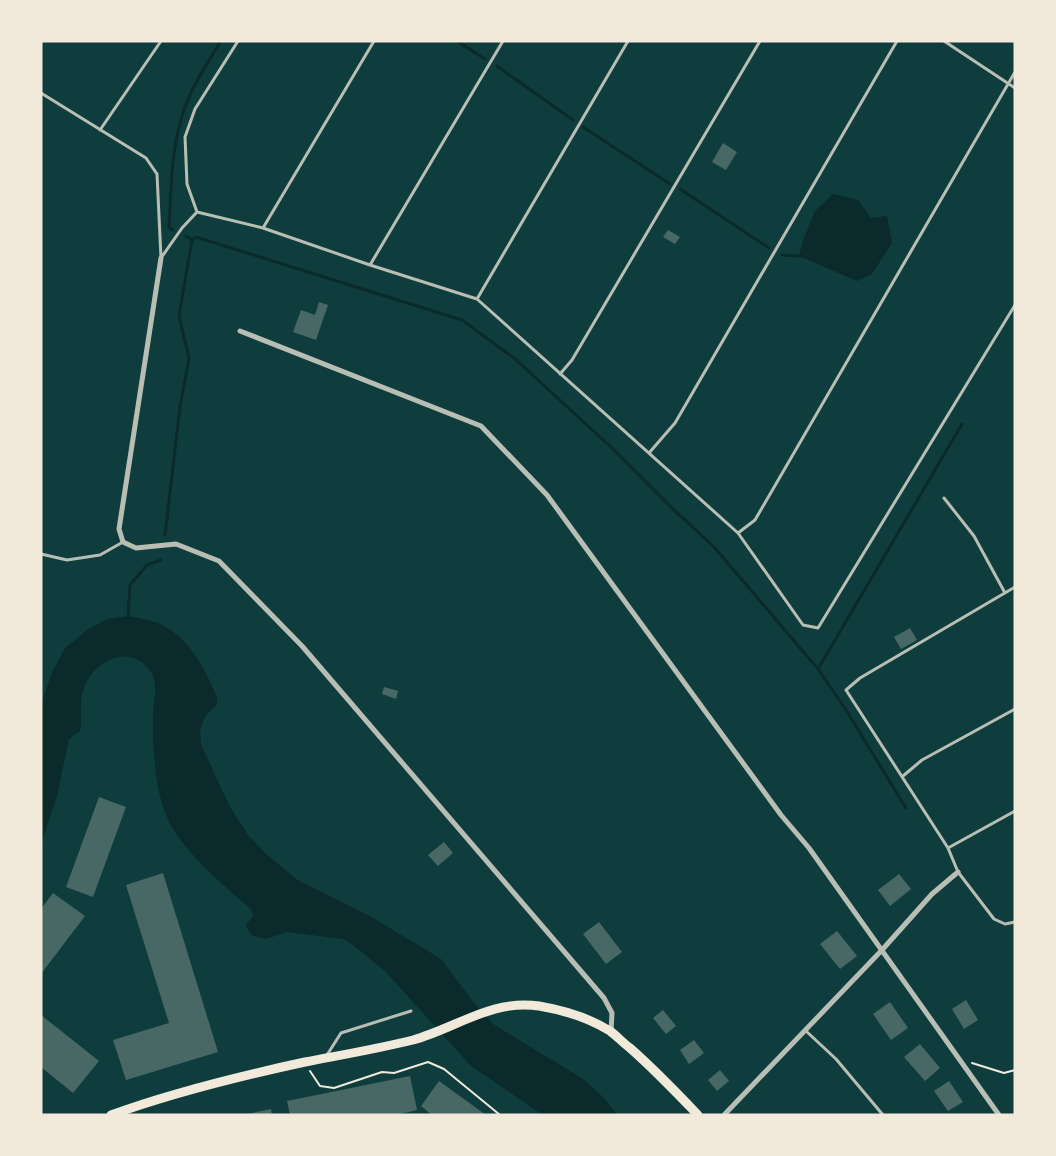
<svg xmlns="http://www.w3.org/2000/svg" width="1056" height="1156" font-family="Raleway,sans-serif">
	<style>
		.water { fill: #0a2a2b }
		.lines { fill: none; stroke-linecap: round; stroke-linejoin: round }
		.stream { stroke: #0a2a2b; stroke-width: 3 }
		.building { fill: #486865 }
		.path { stroke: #f1e9da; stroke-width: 2 }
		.service { stroke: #b8beb3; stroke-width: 3 }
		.minor { stroke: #b8beb3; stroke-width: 5 }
		.secondary { stroke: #f1e9da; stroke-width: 9 }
	</style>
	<rect width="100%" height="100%" fill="#0f3d3e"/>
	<path class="water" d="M833 194 858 200 871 218 887 216 892 243 872 274 857 281 799 256 803 240 815 211Z
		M128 616C139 618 152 620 162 625 190 639 206 670 217 698V703L215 707 208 713 203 721 200 732 201 745 230 807 248 835 267 855 299 881 373 918 441 959 474 1003 493 1024 583 1079 604 1098 618 1115H543L471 1066 385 971 353 945 343 939 287 932 266 939 251 935 246 925 253 916 251 909C225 887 180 849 167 817 156 792 154 761 153 734 153 727 153 719 153 711 154 698 158 687 152 674 135 644 99 656 86 683 79 696 81 713 81 727L80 731 69 739 57 796 41 844V705L52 672 65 648 87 630 107 619Z"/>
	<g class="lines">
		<path class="stream" d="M457 41 485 59
			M497 66 573 120
			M583 127 670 184
			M680 189 769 248
			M173 230 169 227C171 191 171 154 181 120 188 92 206 65 221 41
			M186 236 192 240
			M782 255 799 256
			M165 535 180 407 189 358 179 316 192 240 196 237 462 320 514 358 612 448 673 509 714 547 818 669 846 710 906 808
			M128 618 130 585 147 565 161 560
			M818 669 962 424"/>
	</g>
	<path class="building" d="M723 143 737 152 726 170 712 162Z
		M668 230 680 237 675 244 663 237Z
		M319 302 328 305 316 340 293 332 301 310 315 315Z
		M910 628 917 640 901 649 894 637Z
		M384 687 398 691 396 699 382 694Z
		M99 797 126 807 93 897 66 887Z
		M444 842 453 853 438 866 428 855Z
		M163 873 218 1052 126 1080 113 1040 169 1023 126 885Z
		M899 874 911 889 890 906 878 890Z
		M53 893 85 916 41 974V909Z
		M599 922 622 952 606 964 583 934Z
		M837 931 857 956 840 969 820 944Z
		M966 1000 978 1020 964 1029 952 1009Z
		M890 1002 908 1028 891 1040 873 1014Z
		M663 1010 676 1026 666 1034 653 1018Z
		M41 1015 99 1061 73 1093 41 1067Z
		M694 1040 704 1053 689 1064 680 1050Z
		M920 1044 940 1068 925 1081 904 1057Z
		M720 1070 729 1081 717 1091 708 1080Z
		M410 1076 417 1110 395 1115H290L287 1101Z
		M439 1081 486 1115H432L421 1106Z
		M949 1081 963 1102 948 1111 934 1091Z
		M271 1109 272 1115H247V1114Z"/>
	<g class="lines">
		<path class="path" d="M972 1063 1004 1073 1015 1070
			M310 1071 320 1086 334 1088 382 1072 394 1073 428 1062 444 1069 500 1115"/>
		<path class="service" d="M944 41 1015 88
			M41 42 42 41
			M41 93 146 158 157 174 161 258 182 228 197 212 263 228 370 265 477 299 738 533 803 625 818 628 1015 305
			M100 130 161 41
			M197 212 187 184 185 137 195 109 238 41
			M263 228 374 41
			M370 265 503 41
			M477 299 628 41
			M560 374 572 360 760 41
			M649 453 675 423 897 41
			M944 498 974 536 1005 593
			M738 533 755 520 1015 72
			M41 554 67 560 100 555 123 542
			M1015 587 860 678 846 690 948 848 958 872 994 919 1005 924 1015 922
			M903 776 922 760 1015 709
			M948 848 1015 811
			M806 1031 836 1059 883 1115
			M327 1055 341 1033 411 1011"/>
		<path class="minor" d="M161 258 119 529 123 542 136 548 176 544 219 561 302 646 604 998 612 1013 611 1031
			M240 331 481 426 547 495 781 815 809 848 999 1115
			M724 1115 882 950 932 894 958 872"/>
		<path class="secondary" d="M111 1115C174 1092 240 1076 305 1062 341 1055 377 1049 413 1040 456 1028 492 999 539 1006 563 1010 589 1018 610 1031 617 1036 623 1043 630 1048 654 1069 676 1092 698 1115"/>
	</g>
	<rect width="1056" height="1156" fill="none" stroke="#f1e9da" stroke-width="85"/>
</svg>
